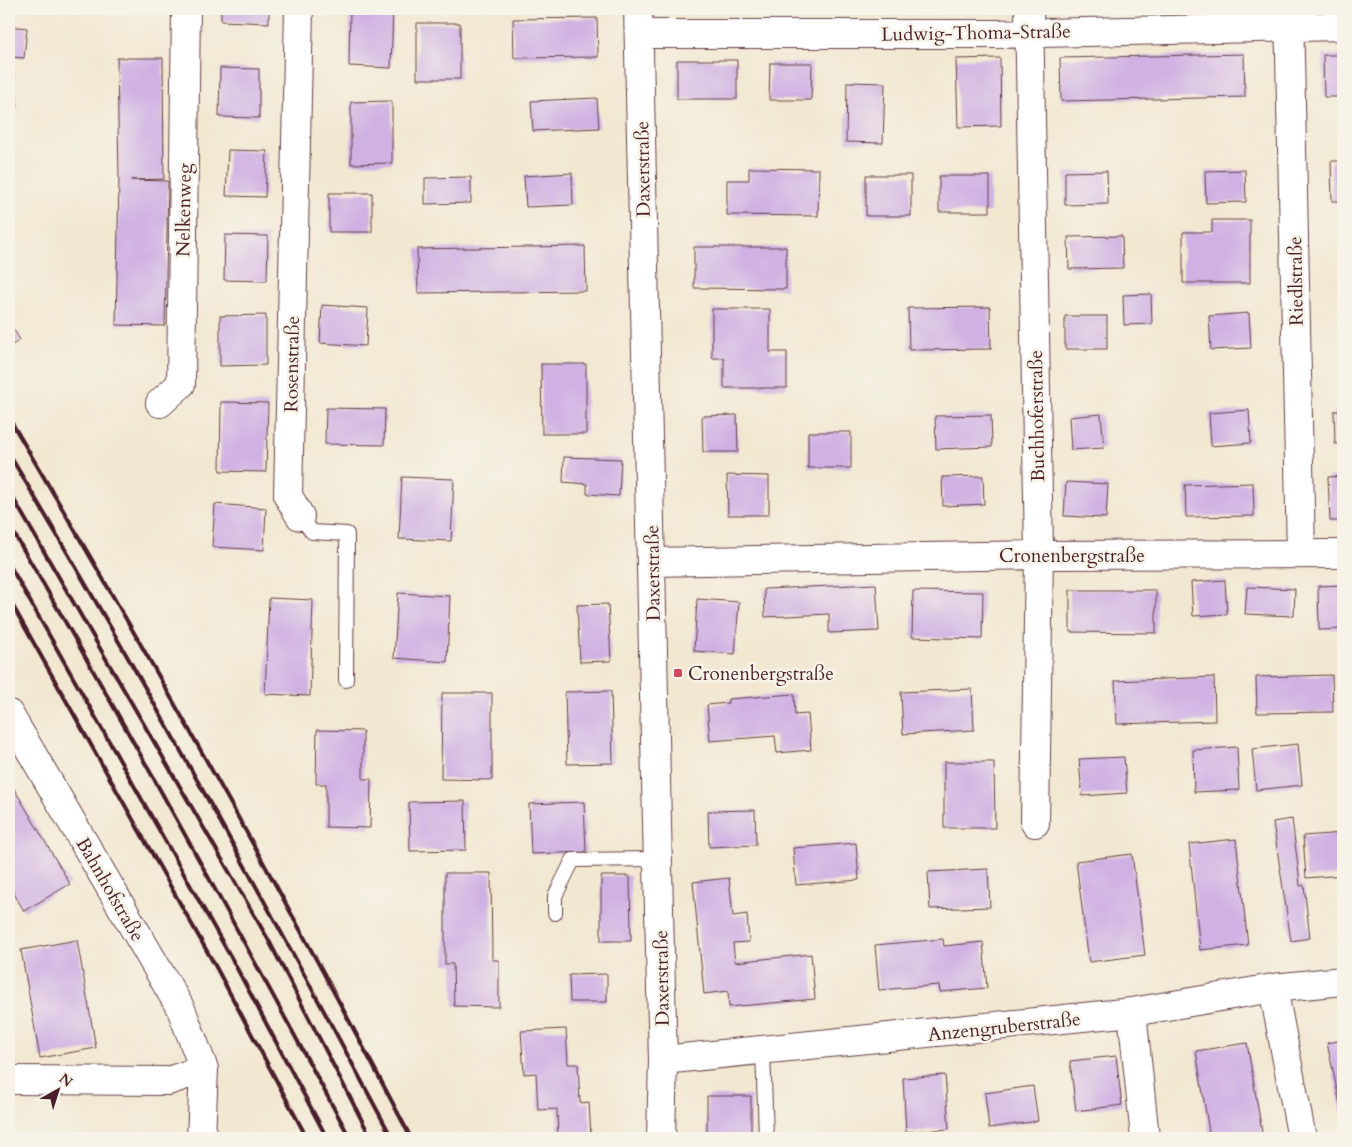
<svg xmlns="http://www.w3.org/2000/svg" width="1352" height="1147" font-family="Cardo,serif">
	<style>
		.building { fill: #cfb1e3 }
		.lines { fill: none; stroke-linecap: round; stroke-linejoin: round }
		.lane-casing { stroke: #633d44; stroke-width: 16 }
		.street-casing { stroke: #633d44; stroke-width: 30 }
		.lane { stroke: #fff; stroke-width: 14 }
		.street { stroke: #fff; stroke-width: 28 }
		.rail { stroke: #4a1f2b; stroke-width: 4 }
		.poi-dot { fill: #d1495b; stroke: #f7f3e8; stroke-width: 2 }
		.labels { text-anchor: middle; stroke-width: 5; stroke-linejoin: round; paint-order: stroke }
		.street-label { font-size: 19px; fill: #4a1f2b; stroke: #f7f3e8 }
		.poi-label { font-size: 19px; fill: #4a1f2b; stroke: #f7f3e8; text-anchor: start }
	</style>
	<rect width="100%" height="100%" fill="#f7f3e8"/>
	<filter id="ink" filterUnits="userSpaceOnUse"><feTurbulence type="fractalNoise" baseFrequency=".02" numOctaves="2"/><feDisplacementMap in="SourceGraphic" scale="10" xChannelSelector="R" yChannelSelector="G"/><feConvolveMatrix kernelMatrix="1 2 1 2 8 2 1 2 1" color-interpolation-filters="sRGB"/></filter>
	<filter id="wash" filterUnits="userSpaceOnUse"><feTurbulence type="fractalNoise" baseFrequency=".0096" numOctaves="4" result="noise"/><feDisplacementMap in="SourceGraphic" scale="20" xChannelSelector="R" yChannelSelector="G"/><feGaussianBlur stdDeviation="1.12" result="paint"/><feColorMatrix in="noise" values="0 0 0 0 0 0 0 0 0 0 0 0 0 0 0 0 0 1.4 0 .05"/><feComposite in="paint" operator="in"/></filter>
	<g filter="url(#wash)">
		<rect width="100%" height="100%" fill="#f2e8d2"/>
		<g id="blocks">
			<path class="building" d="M70 9H143V10L70 11Z
				M221 9H269V23L221 21Z
				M350 9H393L391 68 349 66Z
				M597 18 598 57 514 58 513 19Z
				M417 23H460V79H417Z
				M9 26 27 28 24 58 9 57Z
				M1244 54 1245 97 1061 101 1060 58Z
				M1323 55H1343V97H1324Z
				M117 58H163L164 179 131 180 168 181 165 326 116 325 119 180Z
				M1000 58 1001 126 958 127 956 59Z
				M677 60H737V99H677Z
				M770 63H812L811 100H769Z
				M13 65 17 108 9 109V66Z
				M220 68 259 69V118L219 117Z
				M847 82 885 83 883 143 846 142Z
				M597 98 599 128 533 131 531 101Z
				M392 101V163L351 164V102Z
				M228 150 267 151 265 197 226 196Z
				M1331 161H1343V201H1332Z
				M749 168 819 169 818 216 727 215V180H749Z
				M1245 170 1246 202 1206 203 1205 171Z
				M1107 171 1108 204 1065 205V172Z
				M572 173 573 205 526 207 524 176Z
				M866 175H911V216H866Z
				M939 176H990V212H939Z
				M471 177V203L425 204V178Z
				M329 193H372V232H329Z
				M1212 220H1250V283H1183V232H1212Z
				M225 235 268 236 267 281 224 280Z
				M1122 236 1123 268 1069 269 1068 237Z
				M585 246 586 291 418 293 417 249Z
				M694 247H786V289L694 288Z
				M1151 294 1152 324 1124 325 1123 295Z
				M322 305 368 308 366 346 320 343Z
				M990 307 991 349 909 350 908 308Z
				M712 309H770V352H787V388H724V358H712Z
				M1249 313 1251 348 1211 350 1209 316Z
				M266 315V365L220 366V316Z
				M1065 316H1107V349H1065Z
				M9 322 20 340 9 347Z
				M541 364H586V434H542Z
				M221 402 268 403 266 472 220 471Z
				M326 408 385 409 384 445 325 444Z
				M1249 410 1251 443 1211 446 1209 413Z
				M1334 411H1343V443L1335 444Z
				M1101 414 1104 448 1071 450 1069 417Z
				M737 415 738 452H703L702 416Z
				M991 415 992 447 936 449 935 416Z
				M808 432H851V468H808Z
				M564 457 621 459 619 496 587 494V484L563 482Z
				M727 475 769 476V515H728Z
				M983 476 984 504 943 506 942 477Z
				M1343 476V521H1330L1328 477Z
				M402 477 454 479 451 541 399 539Z
				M1066 482 1108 484 1106 518 1064 516Z
				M1253 483 1254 516 1186 517 1185 485Z
				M215 504 266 508 264 550 212 547Z
				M1225 580 1227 614 1193 616 1191 582Z
				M876 584 879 631 829 633V614L765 617 764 589Z
				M1343 585V629L1319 630 1318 586Z
				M1247 587 1295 589 1294 616 1245 614Z
				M1070 590H1156V633L1070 632Z
				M913 591 983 592 982 639 912 637Z
				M398 593 450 596 447 662 394 658Z
				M269 598 313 600 310 696 265 694Z
				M697 599 739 602 735 654 694 651Z
				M608 604 611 661 580 662 577 605Z
				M1332 675 1333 712 1257 713 1256 677Z
				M1214 677 1215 721 1117 724 1115 681Z
				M972 689 974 730 903 734 901 692Z
				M611 691 613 763 567 764 565 692Z
				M442 693H492V780L441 779Z
				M794 694 795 715 808 714 811 750 777 753 775 736 710 741 707 705 728 703V699Z
				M317 730 363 731V779H371L370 828 326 827V784H316Z
				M1298 744 1302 785 1256 790 1252 749Z
				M1237 747 1239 790 1194 792 1193 750Z
				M1124 757 1127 793 1082 796 1079 759Z
				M944 762H994L995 828H944Z
				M9 780 70 884 24 911 9 885Z
				M465 801 466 850 410 851 409 802Z
				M584 802 586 852 531 854 529 804Z
				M755 810 756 845 709 847 708 811Z
				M1292 819 1299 875 1300 886 1304 885 1310 938 1291 941 1273 822Z
				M1343 833V875L1306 878 1303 836Z
				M1236 839 1248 945 1200 950 1189 844Z
				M856 843 859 880 796 885 793 848Z
				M1132 854 1145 955 1089 962 1076 861Z
				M988 869 990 907 930 909 928 872Z
				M445 873H491L492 960H499V1007L454 1006 453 964H445Z
				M601 876H630L631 941H601Z
				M729 878 733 916 747 914 749 942 733 943 735 962 811 954 815 999 729 1007 728 991 704 994 693 882Z
				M943 939 944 946 983 942 987 988 940 992 939 985 879 990 875 945Z
				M77 940 96 1048 40 1058 21 950Z
				M607 974V1002H570L569 975Z
				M566 1029 568 1064H578L580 1103 589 1102 591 1138H558L557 1109 538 1110 536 1073 524 1074 521 1031Z
				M1343 1040V1113H1342L1327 1043Z
				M1247 1043 1263 1138H1210L1196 1051Z
				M1116 1056 1122 1105 1076 1111 1070 1061Z
				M945 1075 949 1129 906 1132 903 1078Z
				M1033 1086 1038 1121 989 1128 985 1093Z
				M707 1096H751V1138H707Z"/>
		</g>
	</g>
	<g filter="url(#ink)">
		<use href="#blocks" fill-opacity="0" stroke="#633d44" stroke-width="1"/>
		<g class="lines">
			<defs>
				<path id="lane" d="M300 516 312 532 347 534 346 680
					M555 913V896L573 860 658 859
					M763 1050 766 1138"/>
				<path id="street" d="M299 9 288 496 300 516
					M638 9 660 952 663 1060 661 1138
					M1029 9 1039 552 1035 823
					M1289 11 1301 554
					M639 34H996L1343 26
					M160 403 181 384 186 9
					M652 562 1039 555 1343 554
					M9 714 181 1009 204 1069 201 1138
					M1273 988 1302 1138
					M1132 1012 1145 1138
					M663 1060 1132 1012 1273 988 1343 981
					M9 1080 168 1081 204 1069"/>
			</defs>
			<use href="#lane" class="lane-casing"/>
			<use href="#street" class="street-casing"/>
			<use href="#lane" class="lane"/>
			<use href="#street" class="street"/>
			<path class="rail" d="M9 418C149 655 284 894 411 1138
				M9 454C143 678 269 907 392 1138
				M9 491 268 939 371 1138
				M9 525C127 726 239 932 350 1138
				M9 564 233 961 327 1138
				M9 599 217 969 307 1138"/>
		</g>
	</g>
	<rect class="poi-dot" x="673" y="668" width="10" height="10" rx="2.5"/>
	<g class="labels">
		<g class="street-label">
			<text transform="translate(976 32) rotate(-1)" y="7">Ludwig-Thoma-Straße</text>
			<text transform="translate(642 169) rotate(-91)" y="7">Daxerstraße</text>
			<text transform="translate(183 210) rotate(-89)" y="7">Nelkenweg</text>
			<text transform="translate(1295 281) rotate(-91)" y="7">Riedlstraße</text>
			<text transform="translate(291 364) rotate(-89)" y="7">Rosenstraße</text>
			<text transform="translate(1036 416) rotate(-91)" y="7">Buchhoferstraße</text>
			<text x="1072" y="562">Cronenbergstraße</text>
			<text transform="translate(652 573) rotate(-91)" y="7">Daxerstraße</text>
			<text transform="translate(111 889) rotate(60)" y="7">Bahnhofstraße</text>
			<text transform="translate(661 978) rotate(-91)" y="7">Daxerstraße</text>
			<text transform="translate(1004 1026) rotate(-6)" y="7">Anzengruberstraße</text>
		</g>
		<g class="poi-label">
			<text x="688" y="680">Cronenbergstraße</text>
		</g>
	</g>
	<rect width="1352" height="1147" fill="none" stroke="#f7f3e8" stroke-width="30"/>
	<g transform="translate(58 1090) rotate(39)" stroke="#f7f3e8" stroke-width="4" paint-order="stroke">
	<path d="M0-4L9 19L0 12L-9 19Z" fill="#4a1f2b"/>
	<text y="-8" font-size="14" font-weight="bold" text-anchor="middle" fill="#4a1f2b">N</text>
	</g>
</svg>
